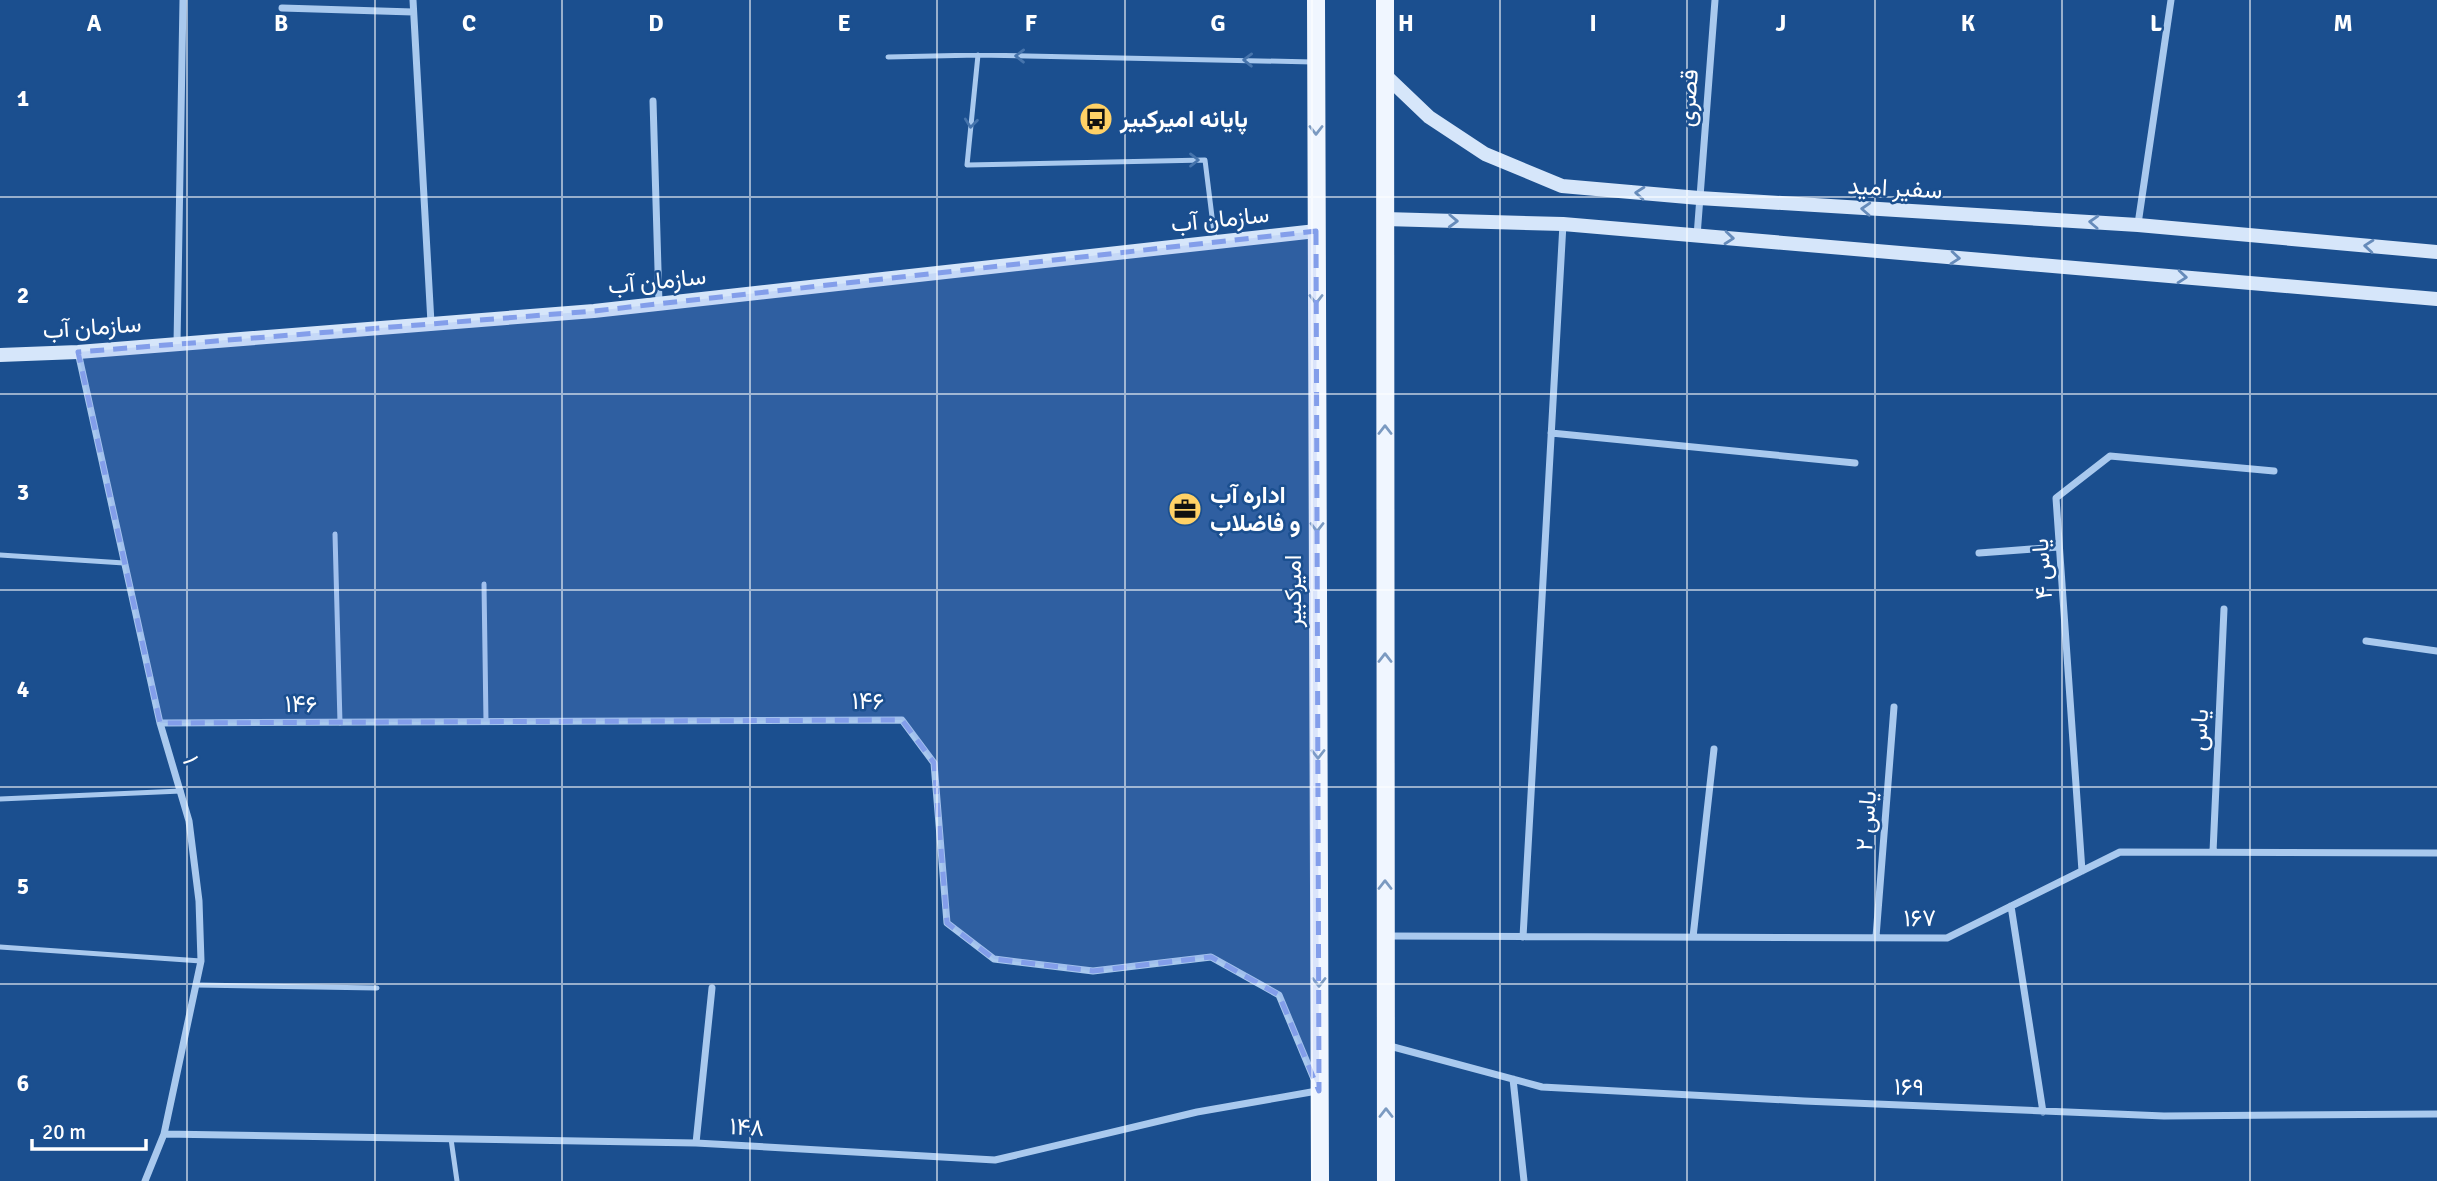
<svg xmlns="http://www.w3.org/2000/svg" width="2437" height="1181" font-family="Signika,Vazirmatn,sans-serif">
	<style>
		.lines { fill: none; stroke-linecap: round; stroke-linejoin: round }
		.lane { stroke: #a9c9ee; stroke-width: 5 }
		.street { stroke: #a9c9ee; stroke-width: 7 }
		.secondary { stroke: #d6e6fa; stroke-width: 14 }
		.primary { stroke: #f0f6ff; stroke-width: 18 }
		.oneway { stroke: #4674ac }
		.oneway2 { stroke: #7b9ac1 }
		.oneway3 { stroke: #668bba }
		.marked { fill: #839eea; fill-opacity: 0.2; stroke: #839eea; stroke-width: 5; stroke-dasharray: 14 9; stroke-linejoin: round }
		.grid { fill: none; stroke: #fff; stroke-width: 2; stroke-opacity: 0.55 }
		.labels { text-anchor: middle; stroke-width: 5; stroke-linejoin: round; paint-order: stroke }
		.street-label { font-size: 24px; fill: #fff; stroke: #1b4f8f }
		.poi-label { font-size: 24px; font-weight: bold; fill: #fff; stroke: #1b4f8f; text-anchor: start }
		.grid-label { font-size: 23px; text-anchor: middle; font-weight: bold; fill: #fff; stroke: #1b4f8f; stroke-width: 5; stroke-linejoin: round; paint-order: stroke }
	</style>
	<rect width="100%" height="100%" fill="#1b4f8f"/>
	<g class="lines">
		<path class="lane" d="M978 55 967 165 1205 160 1215 241
			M888 57 978 55 1313 62
			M335 534 340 723
			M0 555 124 563
			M484 584 486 722
			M0 799 181 791
			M0 947 201 961
			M196 985 377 988
			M451 1139 457 1181"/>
		<path class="street" d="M413 0 431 323
			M282 8 413 12
			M653 101 659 303
			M2138 224 2171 0
			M1697 236 1715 0
			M177 344 183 0
			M78 352 160 723 189 821 199 901 201 961 164 1134 145 1181
			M1551 433 1855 463
			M1979 553 2059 547
			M2366 641 2437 651
			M160 723 902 720 934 763 947 923 994 959 1093 971 1211 957 1279 995 1314 1079
			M2213 852 2224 609
			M2082 871 2056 498 2110 456 2274 471
			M2011 906 2043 1112
			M1387 936 1947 938 2120 852 2437 853
			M1523 937 1563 224
			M1693 937 1714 749
			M1876 937 1894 707
			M1386 1045 1542 1087 1804 1101 2164 1116 2437 1114
			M1513 1079 1524 1181
			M164 1134 696 1143 995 1160 1197 1112 1317 1091
			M696 1143 712 988"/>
		<path class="secondary" d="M1385 75 1429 117 1485 154 1562 186 1699 198 2138 225 2437 252
			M1385 219 1563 224 2437 299
			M0 355 78 352 594 311 1316 231"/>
		<path class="primary" d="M1316 0 1320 1181
			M1385 0 1386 1181"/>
	</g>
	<defs><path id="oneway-chevron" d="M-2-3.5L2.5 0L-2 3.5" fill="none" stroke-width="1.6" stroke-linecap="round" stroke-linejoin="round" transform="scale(1.75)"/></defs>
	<g class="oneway">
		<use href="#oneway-chevron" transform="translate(1020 56) rotate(-179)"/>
		<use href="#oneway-chevron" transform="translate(1248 60) rotate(-179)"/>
		<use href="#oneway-chevron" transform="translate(971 123) rotate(96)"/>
		<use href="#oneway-chevron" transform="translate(1194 160)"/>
	</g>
	<g class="oneway2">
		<use href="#oneway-chevron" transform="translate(1316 130) rotate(90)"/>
		<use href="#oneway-chevron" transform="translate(1316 299) rotate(90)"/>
		<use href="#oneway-chevron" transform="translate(1385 430) rotate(-90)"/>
		<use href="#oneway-chevron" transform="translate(1317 527) rotate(90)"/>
		<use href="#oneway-chevron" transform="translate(1385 658) rotate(-90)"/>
		<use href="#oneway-chevron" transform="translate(1318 754) rotate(90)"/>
		<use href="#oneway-chevron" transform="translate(1385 885) rotate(-90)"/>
		<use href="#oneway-chevron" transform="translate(1319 982) rotate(90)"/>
		<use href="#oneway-chevron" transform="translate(1386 1113) rotate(-90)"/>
	</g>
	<g class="oneway3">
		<use href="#oneway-chevron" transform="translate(1640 193) rotate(-175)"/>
		<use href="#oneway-chevron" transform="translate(1866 209) rotate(-177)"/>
		<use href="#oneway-chevron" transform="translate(1453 221) rotate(2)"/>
		<use href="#oneway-chevron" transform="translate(2094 222) rotate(-177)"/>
		<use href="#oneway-chevron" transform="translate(1729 238) rotate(5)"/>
		<use href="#oneway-chevron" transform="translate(2369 246) rotate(-175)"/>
		<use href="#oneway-chevron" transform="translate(1955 258) rotate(5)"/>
		<use href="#oneway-chevron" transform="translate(2182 277) rotate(5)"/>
	</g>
	<path class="marked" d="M1316 231 1319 1091 1279 995 1211 957 1093 971 994 959 947 923 934 763 902 720 160 723 78 352 594 311Z"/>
	<path class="grid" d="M187 0V1181M375 0V1181M562 0V1181M750 0V1181M937 0V1181M1125 0V1181M1312 0V1181M1500 0V1181M1687 0V1181M1875 0V1181M2062 0V1181M2250 0V1181M0 197H2437M0 394H2437M0 590H2437M0 787H2437M0 984H2437"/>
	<defs>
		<symbol id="bus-disc" viewBox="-11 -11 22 22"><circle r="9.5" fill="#ffd166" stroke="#1b4f8f"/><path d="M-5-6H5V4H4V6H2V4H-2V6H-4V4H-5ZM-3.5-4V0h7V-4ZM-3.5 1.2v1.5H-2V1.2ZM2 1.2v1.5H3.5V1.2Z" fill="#111"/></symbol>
		<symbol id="office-disc" viewBox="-11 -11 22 22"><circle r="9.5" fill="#ffd166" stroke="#1b4f8f"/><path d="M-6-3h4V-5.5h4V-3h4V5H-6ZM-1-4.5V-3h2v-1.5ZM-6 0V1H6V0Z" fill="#111"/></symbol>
	</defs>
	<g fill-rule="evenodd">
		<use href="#bus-disc" x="1077" y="100" width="38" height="38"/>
		<use href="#office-disc" x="1166" y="490" width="38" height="38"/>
	</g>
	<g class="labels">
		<g class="street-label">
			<text transform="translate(1688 98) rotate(-86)" y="8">قصری</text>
			<text transform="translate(1895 188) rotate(3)" y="8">سفیر امید</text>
			<text transform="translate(1220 219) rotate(-6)" y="8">سازمان آب</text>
			<text transform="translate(657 281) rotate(-6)" y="8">سازمان آب</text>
			<text transform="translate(92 327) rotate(-4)" y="8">سازمان آب</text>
			<text transform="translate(2042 569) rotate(-94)" y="8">یاس ۴</text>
			<text transform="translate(1293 591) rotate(-90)" y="8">امیرکبیر</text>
			<text x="868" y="709">۱۴۶</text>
			<text x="301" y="712">۱۴۶</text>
			<text transform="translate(2199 730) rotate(-87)" y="8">یاس</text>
			<text transform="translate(191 760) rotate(73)" y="8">۱</text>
			<text transform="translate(1866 821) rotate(-86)" y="8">یاس ۲</text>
			<text transform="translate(1920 918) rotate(-1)" y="8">۱۶۷</text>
			<text transform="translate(1909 1087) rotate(2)" y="8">۱۶۹</text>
			<text transform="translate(747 1127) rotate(3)" y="8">۱۴۸</text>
		</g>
		<g class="poi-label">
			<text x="1120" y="127">پایانه امیرکبیر</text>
			<text x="1210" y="503">اداره آب<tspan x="1210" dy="28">و فاضلاب</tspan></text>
		</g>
	</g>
	<g class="grid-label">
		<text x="94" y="31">A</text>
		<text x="281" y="31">B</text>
		<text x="469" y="31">C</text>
		<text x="656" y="31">D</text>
		<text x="844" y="31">E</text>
		<text x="1031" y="31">F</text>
		<text x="1218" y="31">G</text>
		<text x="1406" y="31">H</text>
		<text x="1593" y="31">I</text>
		<text x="1781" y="31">J</text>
		<text x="1968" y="31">K</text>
		<text x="2156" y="31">L</text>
		<text x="2343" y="31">M</text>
		<text x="23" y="106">1</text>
		<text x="23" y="303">2</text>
		<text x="23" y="500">3</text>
		<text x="23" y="697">4</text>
		<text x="23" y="894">5</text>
		<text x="23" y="1091">6</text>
	</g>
	<path d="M32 1139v10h114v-10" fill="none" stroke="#ffffff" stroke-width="3.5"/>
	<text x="42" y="1139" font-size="21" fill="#ffffff" stroke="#1b4f8f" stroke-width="5" paint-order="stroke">20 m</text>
</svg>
